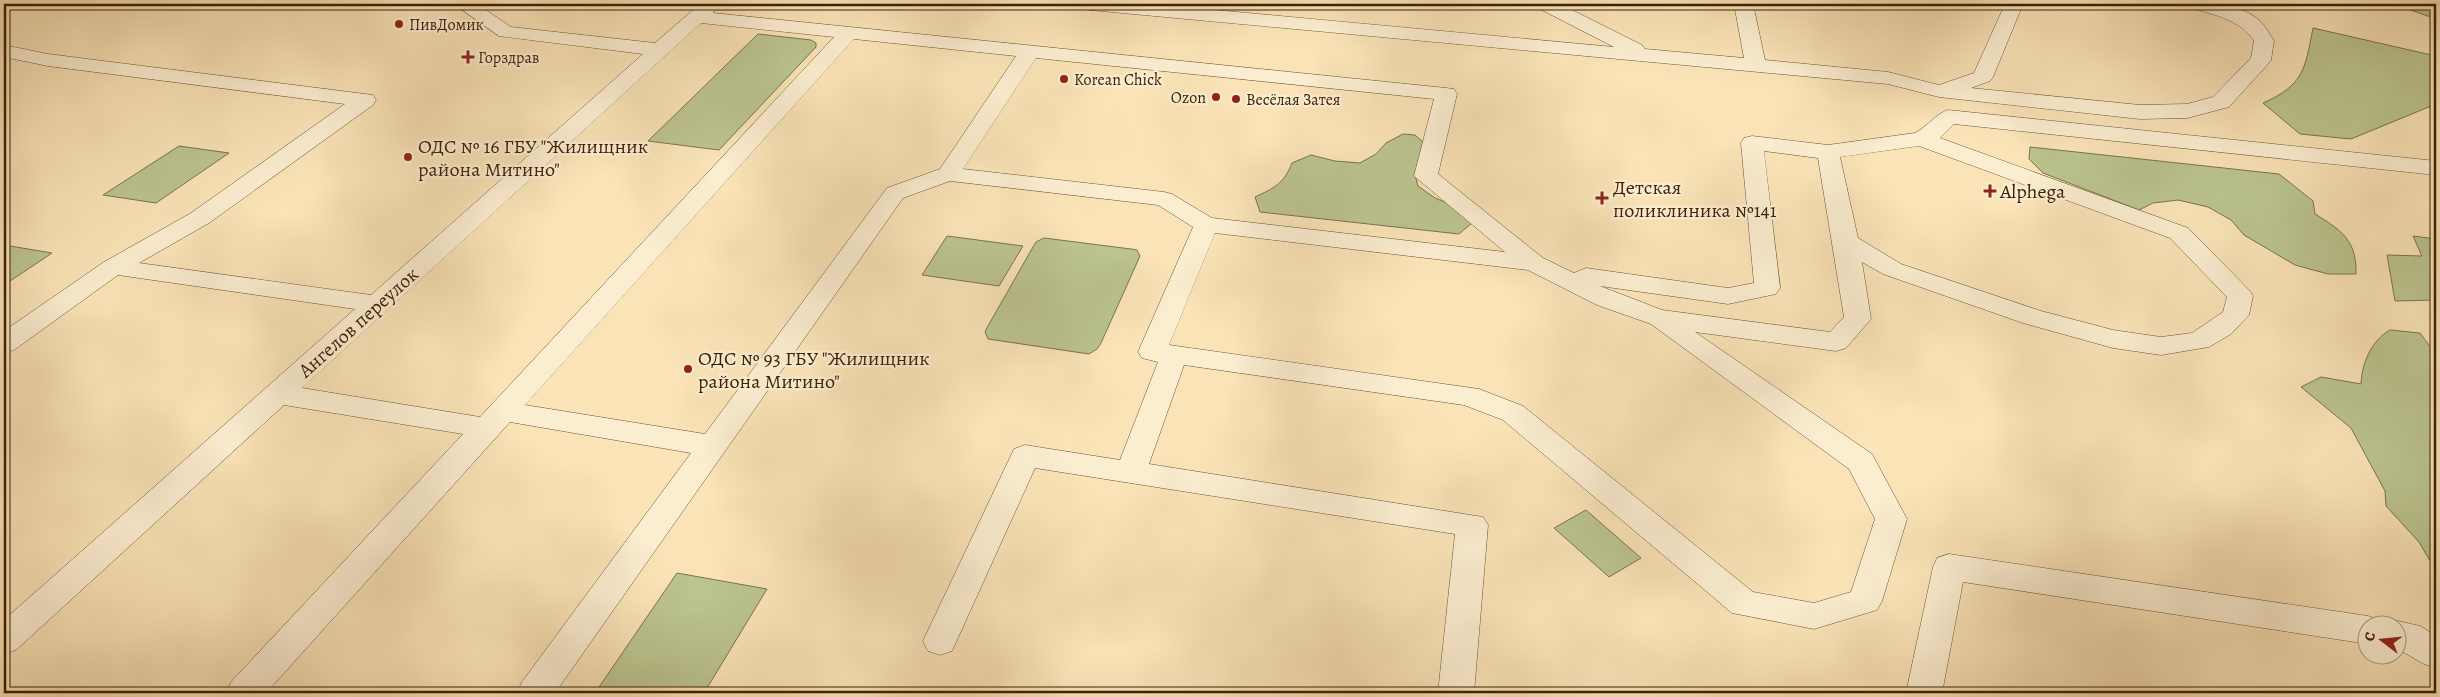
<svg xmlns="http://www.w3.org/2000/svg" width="2440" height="697" font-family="Alegreya,serif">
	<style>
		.green { fill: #bbc490; stroke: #7c724c }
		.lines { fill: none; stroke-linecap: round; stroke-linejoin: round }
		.minor-casing { stroke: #6c5233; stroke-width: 1 }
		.minor { fill: #fbedd0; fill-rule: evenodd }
		.poi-dot { fill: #8f2418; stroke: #fbedd0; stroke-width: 2 }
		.labels { text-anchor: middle; stroke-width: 4.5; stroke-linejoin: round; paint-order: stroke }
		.far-poi-label { font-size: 16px; fill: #3d2107; stroke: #fbedd0; text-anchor: start }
		.poi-label { font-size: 20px; fill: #3d2107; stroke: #fbedd0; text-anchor: start }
		.street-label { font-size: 20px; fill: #3d2107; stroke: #fbedd0 }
	</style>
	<rect width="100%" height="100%" fill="#f9e3b7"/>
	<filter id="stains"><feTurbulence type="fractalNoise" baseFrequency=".004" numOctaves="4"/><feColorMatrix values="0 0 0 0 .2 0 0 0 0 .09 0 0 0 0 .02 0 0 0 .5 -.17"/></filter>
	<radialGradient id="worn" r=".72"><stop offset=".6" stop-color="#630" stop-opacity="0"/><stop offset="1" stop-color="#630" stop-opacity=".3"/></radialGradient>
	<path class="green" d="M2394 4H2436V19Z
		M2313 28 2436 56V104L2351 139 2300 134 2263 103C2304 85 2305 69 2313 28Z
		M758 34 811 40 816 43V47L719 150 648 141Z
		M1403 134 1415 135 1423 142 1415 175 1418 186 1435 198 1459 208 1473 222 1459 234 1260 212 1255 197C1274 188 1284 184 1292 163L1311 155 1335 161 1360 163 1376 154 1386 143Z
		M179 146 229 153 156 203 103 195Z
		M2030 147 2279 174 2313 201 2315 214C2341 230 2357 240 2356 274H2328L2295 265 2244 235 2231 220 2208 207 2178 200 2153 203 2139 210 2043 173 2029 159Z
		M947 236 1023 246 999 286 922 275Z
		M2413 236 2436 239V300L2395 301 2387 255 2422 256Z
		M1044 238 1131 249 1137 250 1140 256 1101 343 1097 349 1089 354 988 339 985 332 988 326 1033 247 1036 242Z
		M4 245 52 253 4 285Z
		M2390 330 2420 333 2436 355V571L2419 542 2386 506 2385 491 2351 428 2301 387 2321 377 2361 384C2362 363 2371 341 2390 330Z
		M1586 510 1641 558 1609 577 1554 528Z
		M677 573 767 589 704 693H595Z"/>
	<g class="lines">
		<defs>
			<path id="minor" d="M454 4H477L511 27 655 43 700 4H719L713 13 1446 88 1454 89 1457 94 1438 174 1543 258 1574 273 1586 268 1728 288 1754 283 1741 143 1744 138 1752 136 1828 145 1915 133C1928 126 1937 113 1948 110L2436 161V175L1954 124 1940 138 2188 228 2249 290 2253 296 2249 315 2231 334 2209 347 2161 355 2113 348 2023 323 1883 274 1862 262 1871 319 1846 348 1836 351 1695 332 1872 454 1907 519 1882 601 1877 610 1814 629 1732 613 1503 420 1464 405 1184 365 1149 464 1483 517 1488 525 1474 693H1438L1455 534 1035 468 952 651 940 655 928 651 923 641 1014 449 1025 445 1120 460 1158 362 1142 358 1138 352 1193 227 1158 205 950 181 903 198 555 693H517L522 682 691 453 510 422 266 693H226L231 682 463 434 284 405 16 650 4 654V620L355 309 118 275 14 350 4 353V331L104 262 191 213 345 104 48 66 4 57V45L48 54 373 95 376 100 373 105 209 223 139 263 371 295 643 54 499 36ZM701 23 834 37 480 417 302 388ZM854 39 1016 56 940 169 887 188 705 434 525 405ZM1036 58 1434 99 1414 176 1505 252 1212 218 1172 194 1164 192 963 169ZM1919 146 2170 238 2227 297 2223 312 2192 333 2161 337 2113 330 2041 311 1901 264 1858 238 1840 157ZM1764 151 1818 158 1844 317 1830 332 1662 310 1600 286 1728 304 1776 294 1780 288ZM1215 233 1528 270 1597 305 1651 324 1849 469 1875 519 1851 592 1814 603 1753 592 1523 406 1479 389 1169 345Z
				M1080 4H1150L1614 47 1538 8 1535 4H1560L1642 45 1645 49 1744 58 1734 4H1753L1765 60 1888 72 1939 85 1974 73 2005 4H2023L1993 77 1990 81 1971 88 2140 105 2187 104 2213 97 2251 58 2254 41C2239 19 2215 15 2191 8L2189 4C2212 4 2242 4 2260 21 2266 27 2270 35 2274 41L2271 60 2268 64 2229 107 2187 118 2140 119 1939 97 1888 84 1090 10 1083 8Z
				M1949 554 2368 616 2380 620 2382 624H2368V644L1963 582 1942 693H1906L1933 567 1937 558Z
				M2398 621 2420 626 2436 636V668L2424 664 2398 649V624H2388Z"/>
		</defs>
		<use href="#minor" class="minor-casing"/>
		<use href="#minor" class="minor"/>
	</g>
	<g class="poi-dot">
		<circle cx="399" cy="24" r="5"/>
		<path d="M465.5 49.5h5v5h5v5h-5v5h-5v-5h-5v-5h5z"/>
		<circle cx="1064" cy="79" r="5"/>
		<circle cx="1216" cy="97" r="5"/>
		<circle cx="1236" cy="99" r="5"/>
		<circle cx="408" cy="157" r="5"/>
		<path d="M1987.5 183.5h5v5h5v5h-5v5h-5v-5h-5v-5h5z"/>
		<path d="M1599.5 190.5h5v5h5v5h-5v5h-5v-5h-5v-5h5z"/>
		<circle cx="688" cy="369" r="5"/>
	</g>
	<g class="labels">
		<g class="far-poi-label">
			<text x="409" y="30">ПивДомик</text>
			<text x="478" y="63">Горздрав</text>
			<text x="1074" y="85">Korean Chick</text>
			<text x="1206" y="103" text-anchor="end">Ozon</text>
			<text x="1246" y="105">Весёлая Затея</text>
		</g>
		<g class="poi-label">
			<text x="418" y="153">ОДС № 16 ГБУ "Жилищник<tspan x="418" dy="23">района Митино"</tspan></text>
			<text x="1613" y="194">Детская<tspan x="1613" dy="23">поликлиника №141</tspan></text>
			<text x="2000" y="198">Alphega</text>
			<text x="698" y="365">ОДС № 93 ГБУ "Жилищник<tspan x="698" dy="23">района Митино"</tspan></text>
		</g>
		<g class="street-label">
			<text transform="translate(358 322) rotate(-42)" y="7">Ангелов переулок</text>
		</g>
	</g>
	<rect width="2440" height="697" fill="none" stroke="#f9e3b7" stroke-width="20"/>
	<rect x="5" y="5" width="2430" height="687" fill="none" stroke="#3d2107" stroke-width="2.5"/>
	<rect x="10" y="10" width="2420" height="677" fill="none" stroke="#3d2107"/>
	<g transform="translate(2382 640) rotate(286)"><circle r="24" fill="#fbedd0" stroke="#af9b80"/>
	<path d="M0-4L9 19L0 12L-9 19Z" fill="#8f2418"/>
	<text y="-8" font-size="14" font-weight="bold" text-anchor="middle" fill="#3d2107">С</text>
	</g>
	<rect width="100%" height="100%" filter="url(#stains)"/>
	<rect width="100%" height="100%" fill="url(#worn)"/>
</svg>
